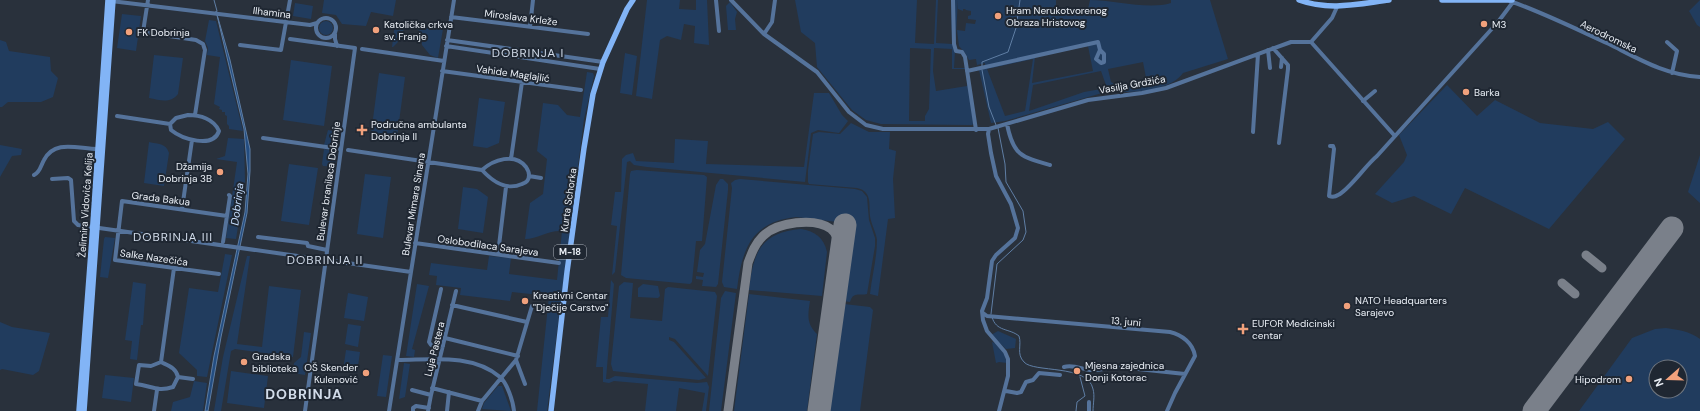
<svg xmlns="http://www.w3.org/2000/svg" width="1700" height="411" font-family="'DM Sans',sans-serif">
	<style>
		.green { fill: #213c5e; fill-rule: evenodd }
		.water { fill: #234d81; stroke: #5f7ea4 }
		.lines { fill: none; stroke-linecap: round; stroke-linejoin: round }
		.stream { stroke: #5f7ea4; stroke-width: 1 }
		.taxiway { stroke: #7a808a; stroke-width: 9 }
		.runway { stroke: #7a808a; stroke-width: 23 }
		.minor { stroke: #55739b; stroke-width: 4 }
		.major { stroke: #82b4f6; stroke-width: 5.5 }
		.poi-dot { fill: #f1a17c; stroke: #1f2732; stroke-width: 1.5 }
		.labels { text-anchor: middle; stroke-width: 4; stroke-linejoin: round; paint-order: stroke }
		.shield { fill: #1f2732; stroke: #adb3bb; stroke-width: 1 }
		.shield-label { font-size: 9px; font-weight: bold; fill: #eaeff6 }
		.poi-label { font-size: 10px; fill: #eaeff6; stroke: #1f2732; text-anchor: start }
		.street-label { font-size: 10px; fill: #eaeff6; stroke: #1f2732 }
		.water-label { font-size: 11px; font-style: italic; fill: #c6defe; stroke: #1f2732 }
		.quarter-label { font-size: 12px; letter-spacing: 1px; fill: #d1dbe9; stroke: #1f2732 }
		.district-label { font-size: 14px; font-weight: bold; letter-spacing: 1px; fill: #d1dbe9; stroke: #1f2732 }
	</style>
	<rect width="100%" height="100%" fill="#29313c"/>
	<path class="green" d="M324 0H396L393 16 371 12 366 26 342 24 336 15 322 13Z
		M647 0H680L679 9 696 10V0H707L709 45 694 43 695 26 684 24 681 40 667 36 660 40 652 99 636 96Z
		M795 0H917L915 43 934 44 936 0H938L936 43 952 44 951 0H958L954 68H966L974 123 972 125 881 124 866 120 852 110 817 67 815 43 801 32ZM910 48 931 49 929 109 925 116V121H909ZM934 48 952 49V69H966L967 86 936 91 933 71Z
		M958 0H1056V8L1087 13 1090 0C1113 0 1149 10 1171 3V0H1210L1228 59 1183 73C1171 91 1129 94 1109 91L1005 121 991 123 979 70 985 68V63L977 65 976 59 969 60 965 53 959 46 957 30 965 31 966 23 975 24 976 20 968 19V16L971 15V11L966 10 965 9H963V11L958 9ZM1088 46 1093 71 1032 83 1035 57ZM1033 59 1025 111 1005 116 987 69ZM1143 62 1147 83 1119 87 1111 82 1108 69ZM1101 71 1107 88 1084 92 1029 111 1033 85Z
		M1700 0V27L1697 25 1689 11Z
		M730 2 737 12 735 19 736 30H728L726 6Z
		M295 3 313 6 311 19 293 16Z
		M122 14 141 16 136 51 117 48Z
		M209 20 216 21 243 131 229 129V126L227 124V116L225 115V112H222V110L219 109 220 107 214 104 220 57 207 55 208 48 205 41Z
		M319 28a7 7 0 1 1 14 0a7 7 0 1 1-14 0Z
		M395 22 411 25V27L404 28 401 39 393 47H392Z
		M414 25 443 29 438 58 430 55 422 45 420 31 414 28Z
		M0 40 6 42 9 51 50 57 51 71 58 78 53 97 41 102H8L2 107H0Z
		M625 53 637 56 632 95 620 93Z
		M154 55 183 58 178 94C170 104 160 100 149 98Z
		M291 60 332 66 324 126 283 120Z
		M587 72 593 73 594 76 584 119 547 411H537L549 296 512 292 510 301 460 295 461 288 436 285 437 276 429 275 431 263 487 270 489 256 511 258 509 274 557 280 562 231C548 230 538 239 525 239L530 203 543 194 547 159 537 151 543 103 558 105 567 115 580 117Z
		M379 73 405 77 397 137 371 134Z
		M1447 85 1477 116 1495 100 1540 123 1593 129 1608 122 1625 139 1549 229 1465 188 1451 214 1414 196 1392 203 1375 194 1404 162 1407 155 1399 135Z
		M814 93H829L842 115 848 121 839 133 818 130 811 133 805 182 647 167 634 165 630 161 627 162 615 272 612 275 617 226 611 225 615 192H621L622 159 626 155 633 153 636 161 674 163 675 139 708 141 706 164 804 167Z
		M479 98 505 102 499 143 487 148 473 146Z
		M851 123 869 132H890L889 149 896 151 893 179 895 218 888 219 878 296 870 294C872 276 877 258 877 240 876 232 871 224 870 216 869 204 872 191 857 188L809 184 808 182V170L813 134 819 132 840 134Z
		M328 130 339 132 338 147 324 145Z
		M228 138 244 139 245 182 236 239 226 238 237 162 216 159 225 156Z
		M149 142C158 144 166 143 169 153L164 186 144 183Z
		M0 145 22 149 21 155 12 156 0 177Z
		M324 149 337 151 335 167 323 166 322 164Z
		M1700 155V203L1688 192Z
		M289 164 318 168 309 225 281 221Z
		M637 170 704 175 707 177 702 241H696L692 282 690 284 626 278 621 275 630 174 631 171Z
		M365 174 391 177 383 238 357 234Z
		M720 179H723L728 184V190L718 284 716 287 702 286 703 280 696 279V276L703 277 704 273 697 272 700 250 705 244 716 185Z
		M740 179 855 189 862 191 867 197 869 220 875 238V246L867 294C860 296 853 291 850 302L844 301 854 224 796 217C751 222 742 249 737 289L724 287 722 282 732 188 731 183 735 180Z
		M463 187 477 189 488 197 483 233 458 229Z
		M801 229C815 231 824 238 827 252L822 296 749 290C753 254 760 232 801 229Z
		M105 237 115 238 108 278 100 277 104 239Z
		M225 254 232 255 207 377 197 376V370L179 353 189 288 218 292Z
		M247 256H250L237 344 262 347 269 286 301 290 293 357 235 349 231 351 221 411H214L223 357Z
		M611 280 614 284 606 379H609L615 376 697 383 707 382 709 387 706 411H702L705 393 679 388 676 411H645L648 384 614 381 609 383 603 382V367H596L601 317H608Z
		M133 282 146 284 143 325H141L137 360 130 359 132 341 125 340Z
		M624 282 633 283 630 318 662 321 665 289 668 287 715 292 717 296 708 376 675 339 669 337V340L674 342 706 378 699 380 613 371 611 364 619 286Z
		M417 284 429 286 412 349 415 350 414 357 406 356Z
		M643 284 658 286 660 296 658 298 638 297V288Z
		M725 291 736 293 721 411H709L721 298Z
		M348 293 368 297 364 321 344 318Z
		M749 294 810 301C808 314 806 324 817 334L807 411H734Z
		M844 304 870 307 873 310 860 411H830Z
		M0 322 12 327 50 333 39 371 33 375 2 369 0 370Z
		M348 324 361 326 358 347 345 344Z
		M1666 328C1679 330 1689 331 1700 339V411H1579L1632 338 1655 329ZM1656 367H1680V391H1656Z
		M998 331 1016 339 1015 348 1006 349 991 335Z
		M304 332 311 333 305 375 293 373 294 363 301 357Z
		M992 342 995 343 1005 355 1007 363 999 362 996 363Z
		M346 350 360 352 357 373 343 370Z
		M383 355 392 356 386 397 377 396Z
		M404 363 410 364 405 397 399 399Z
		M231 371 268 376 264 408 227 403Z
		M105 375 134 378 131 402 102 398Z
		M194 381 207 383 203 411H171L173 402 190 397Z
		M498 386H502L511 411 482 409 484 403Z"/>
	<path class="water" d="M216 11 230 60 250 149V171L247 213 221 337 208 411H205L214 356 245 212 248 174 244 129Z"/>
	<g class="lines">
		<path class="stream" d="M214 0 217 11
			M982 67V62L1008 52 1016 28 1020 0
			M982 70 989 107 996 125
			M991 314 997 264 1023 240 1026 232 1023 211 1006 182 1005 164 998 128
			M992 317C996 332 1009 328 1019 336 1022 345 1016 354 1024 362 1033 373 1088 364 1093 389 1095 396 1093 404 1093 411
			M1076 411 1077 402 1085 396 1080 377"/>
		<path class="taxiway" d="M1586 255 1602 268
			M1562 283 1575 294
			M728 411 748 263C752 252 755 244 763 236 777 222 815 217 831 229 838 234 839 244 841 252"/>
		<path class="runway" d="M819 411 845 225
			M1534 411 1672 228"/>
		<path class="minor" d="M148 0 143 32 196 40 203 44 205 50 195 115
			M716 0 719 31
			M731 0 764 34 817 72 849 112 866 125 883 129H989
			M953 0 954 44 956 51 962 52 965 57 976 130
			M111 1 310 25 317 23
			M1510 1C1544 13 1576 29 1609 44 1639 59 1665 75 1700 77
			M451 17 588 34
			M316 28a10 10 0 1 1 20 0a10 10 0 1 1-20 0Z
			M530 27 533 0
			M335 34V39L337 46
			M764 34 772 22 775 0
			M290 39 355 48 305 411
			M447 40 603 62
			M1311 42 1394 135
			M1667 42 1677 51 1672 73
			M240 45 281 50 290 0
			M446 46 600 69
			M1273 48 1288 65V69L1279 143
			M362 49 444 61
			M1100 50 1104 54V62L1101 63 1096 59Z
			M1268 50 1270 68
			M1281 67 1282 58
			M442 71 581 90
			M967 71 1098 42 1100 50
			M1363 101 1375 91
			M188 115C200 115 214 119 219 131 213 149 182 139 171 130L170 124 176 118Z
			M117 116 170 124
			M1007 124C1013 155 1021 157 1050 165
			M1253 132 1258 54
			M263 138 340 149
			M1330 146H1333L1334 149 1329 196C1332 197 1335 197 1338 195 1349 190 1365 166 1377 156L1498 22 1513 2
			M348 150 482 170C493 182 506 191 522 184 526 183 529 180 529 175 529 172 528 170 526 167 515 152 493 160 482 170
			M511 159 522 82
			M34 175C40 173 41 165 44 160 55 139 78 149 98 149
			M529 176 541 178
			M52 179 68 178 71 180 74 221 78 225 411 272
			M182 209 192 140
			M258 237 307 243 308 246 327 250
			M223 242 230 196 229 195
			M415 243 559 263
			M498 254 506 187
			M219 274 115 260 122 201 227 216
			M441 289 429 342 431 345 443 346
			M452 305 527 322
			M983 313 987 316 1170 332C1182 335 1193 343 1195 356L1175 393 1167 411
			M445 338 518 356
			M397 360C430 360 472 353 500 377 507 383 513 401 514 411
			M516 360 525 384
			M161 362C169 366 176 368 178 377L173 387C157 392 152 386 136 384L139 365 151 366Z
			M161 362 174 268
			M1064 367C1073 364 1081 369 1090 370 1100 371 1109 367 1119 367L1185 374
			M178 377 193 379
			M432 388 482 401
			M412 390 431 395
			M1006 391 1017 393 1021 392 1026 382 1033 380 1039 373 1060 375
			M154 411 157 390
			M389 411 454 0
			M413 411V408L416 406 429 408
			M428 411 431 395 456 291
			M447 411 449 392
			M478 411 482 401 516 360 532 306
			M999 411 1008 376V359L1005 352 987 331 983 320 982 311 987 298 992 261 996 255 1015 238 1018 228 1011 204 996 176 991 153 988 134 989 129 1088 100 1142 93 1166 88 1291 42H1311L1332 18 1337 7
			M1089 411V402"/>
		<path class="major" d="M1299 0C1329 11 1358 4 1389 0
			M1442 0H1512
			M79 411 92 238 108 0
			M84 411 113 0
			M551 411 567 272 584 148 593 94 603 62 627 9 633 0"/>
	</g>
	<g class="poi-dot">
		<circle cx="998" cy="16" r="4"/>
		<circle cx="1484" cy="24" r="4"/>
		<circle cx="376" cy="30" r="4"/>
		<circle cx="129" cy="32" r="4"/>
		<circle cx="1466" cy="92" r="4"/>
		<path d="M360 124h4v4h4v4h-4v4h-4v-4h-4v-4h4z"/>
		<circle cx="220" cy="172" r="4"/>
		<circle cx="525" cy="301" r="4"/>
		<circle cx="1347" cy="306" r="4"/>
		<path d="M1241 323h4v4h4v4h-4v4h-4v-4h-4v-4h4z"/>
		<circle cx="244" cy="362" r="4"/>
		<circle cx="1077" cy="371" r="4"/>
		<circle cx="366" cy="373" r="4"/>
		<circle cx="1629" cy="379" r="4"/>
	</g>
	<g class="labels">
		<rect class="shield" x="554" y="245" width="32" height="14" rx="3"/>
		<g class="shield-label">
			<text x="570" y="255">M-18</text>
		</g>
		<g class="poi-label">
			<text x="1006" y="14">Hram Nerukotvorenog<tspan x="1006" dy="12">Obraza Hristovog</tspan></text>
			<text x="384" y="28">Katolička crkva<tspan x="384" dy="12">sv. Franje</tspan></text>
			<text x="1492" y="28">M3</text>
			<text x="137" y="36">FK Dobrinja</text>
			<text x="1474" y="96">Barka</text>
			<text x="371" y="128">Područna ambulanta<tspan x="371" dy="12">Dobrinja II</tspan></text>
			<text x="212" y="170" text-anchor="end">Džamija<tspan x="212" dy="12">Dobrinja 3B</tspan></text>
			<text x="533" y="299">Kreativni Centar<tspan x="533" dy="12">"Dječije Carstvo"</tspan></text>
			<text x="1355" y="304">NATO Headquarters<tspan x="1355" dy="12">Sarajevo</tspan></text>
			<text x="1252" y="327">EUFOR Medicinski<tspan x="1252" dy="12">centar</tspan></text>
			<text x="252" y="360">Gradska<tspan x="252" dy="12">biblioteka</tspan></text>
			<text x="1085" y="369">Mjesna zajednica<tspan x="1085" dy="12">Donji Kotorac</tspan></text>
			<text x="358" y="371" text-anchor="end">OŠ Skender<tspan x="358" dy="12">Kulenović</tspan></text>
			<text x="1621" y="383" text-anchor="end">Hipodrom</text>
		</g>
		<g class="street-label">
			<text transform="translate(272 12) rotate(7)" y="4">Ilhamina</text>
			<text transform="translate(521 17) rotate(7)" y="4">Miroslava Krleže</text>
			<text transform="translate(1609 36) rotate(26)" y="4">Aerodromska</text>
			<text transform="translate(513 73) rotate(8)" y="4">Vahide Maglajlić</text>
			<text transform="translate(1132 84) rotate(-10)" y="4">Vasilja Grdžića</text>
			<text transform="translate(328 181) rotate(-82)" y="4">Bulevar branilaca Dobrinje</text>
			<text transform="translate(161 198) rotate(7)" y="4">Grada Bakua</text>
			<text transform="translate(568 200) rotate(-82)" y="4">Kurta Schorka</text>
			<text transform="translate(413 204) rotate(-81)" y="4">Bulevar Mimara Sinana</text>
			<text transform="translate(85 205) rotate(-86)" y="4">Želimira Vidovića Kelija</text>
			<text transform="translate(488 245) rotate(8)" y="4">Oslobodilaca Sarajeva</text>
			<text transform="translate(154 257) rotate(8)" y="4">Salke Nazečića</text>
			<text transform="translate(1126 321) rotate(5)" y="4">13. juni</text>
			<text transform="translate(434 349) rotate(-76)" y="4">Luja Pastera</text>
		</g>
		<g class="water-label">
			<text transform="translate(237 204) rotate(-83)" y="4">Dobrinja</text>
		</g>
		<g class="quarter-label">
			<text x="528" y="57">DOBRINJA I</text>
			<text x="173" y="241">DOBRINJA III</text>
			<text x="325" y="264">DOBRINJA II</text>
		</g>
		<g class="district-label">
			<text x="304" y="399">DOBRINJA</text>
		</g>
	</g>
	<g transform="translate(1668 379) rotate(250)"><circle r="19" fill="#1f2732" stroke="#707780"/>
	<path d="M0-3L7 15L0 10L-7 15Z" fill="#f1a17c"/>
	<text y="-6" font-size="11" font-weight="bold" text-anchor="middle" fill="#eaeff6">N</text>
	</g>
</svg>
